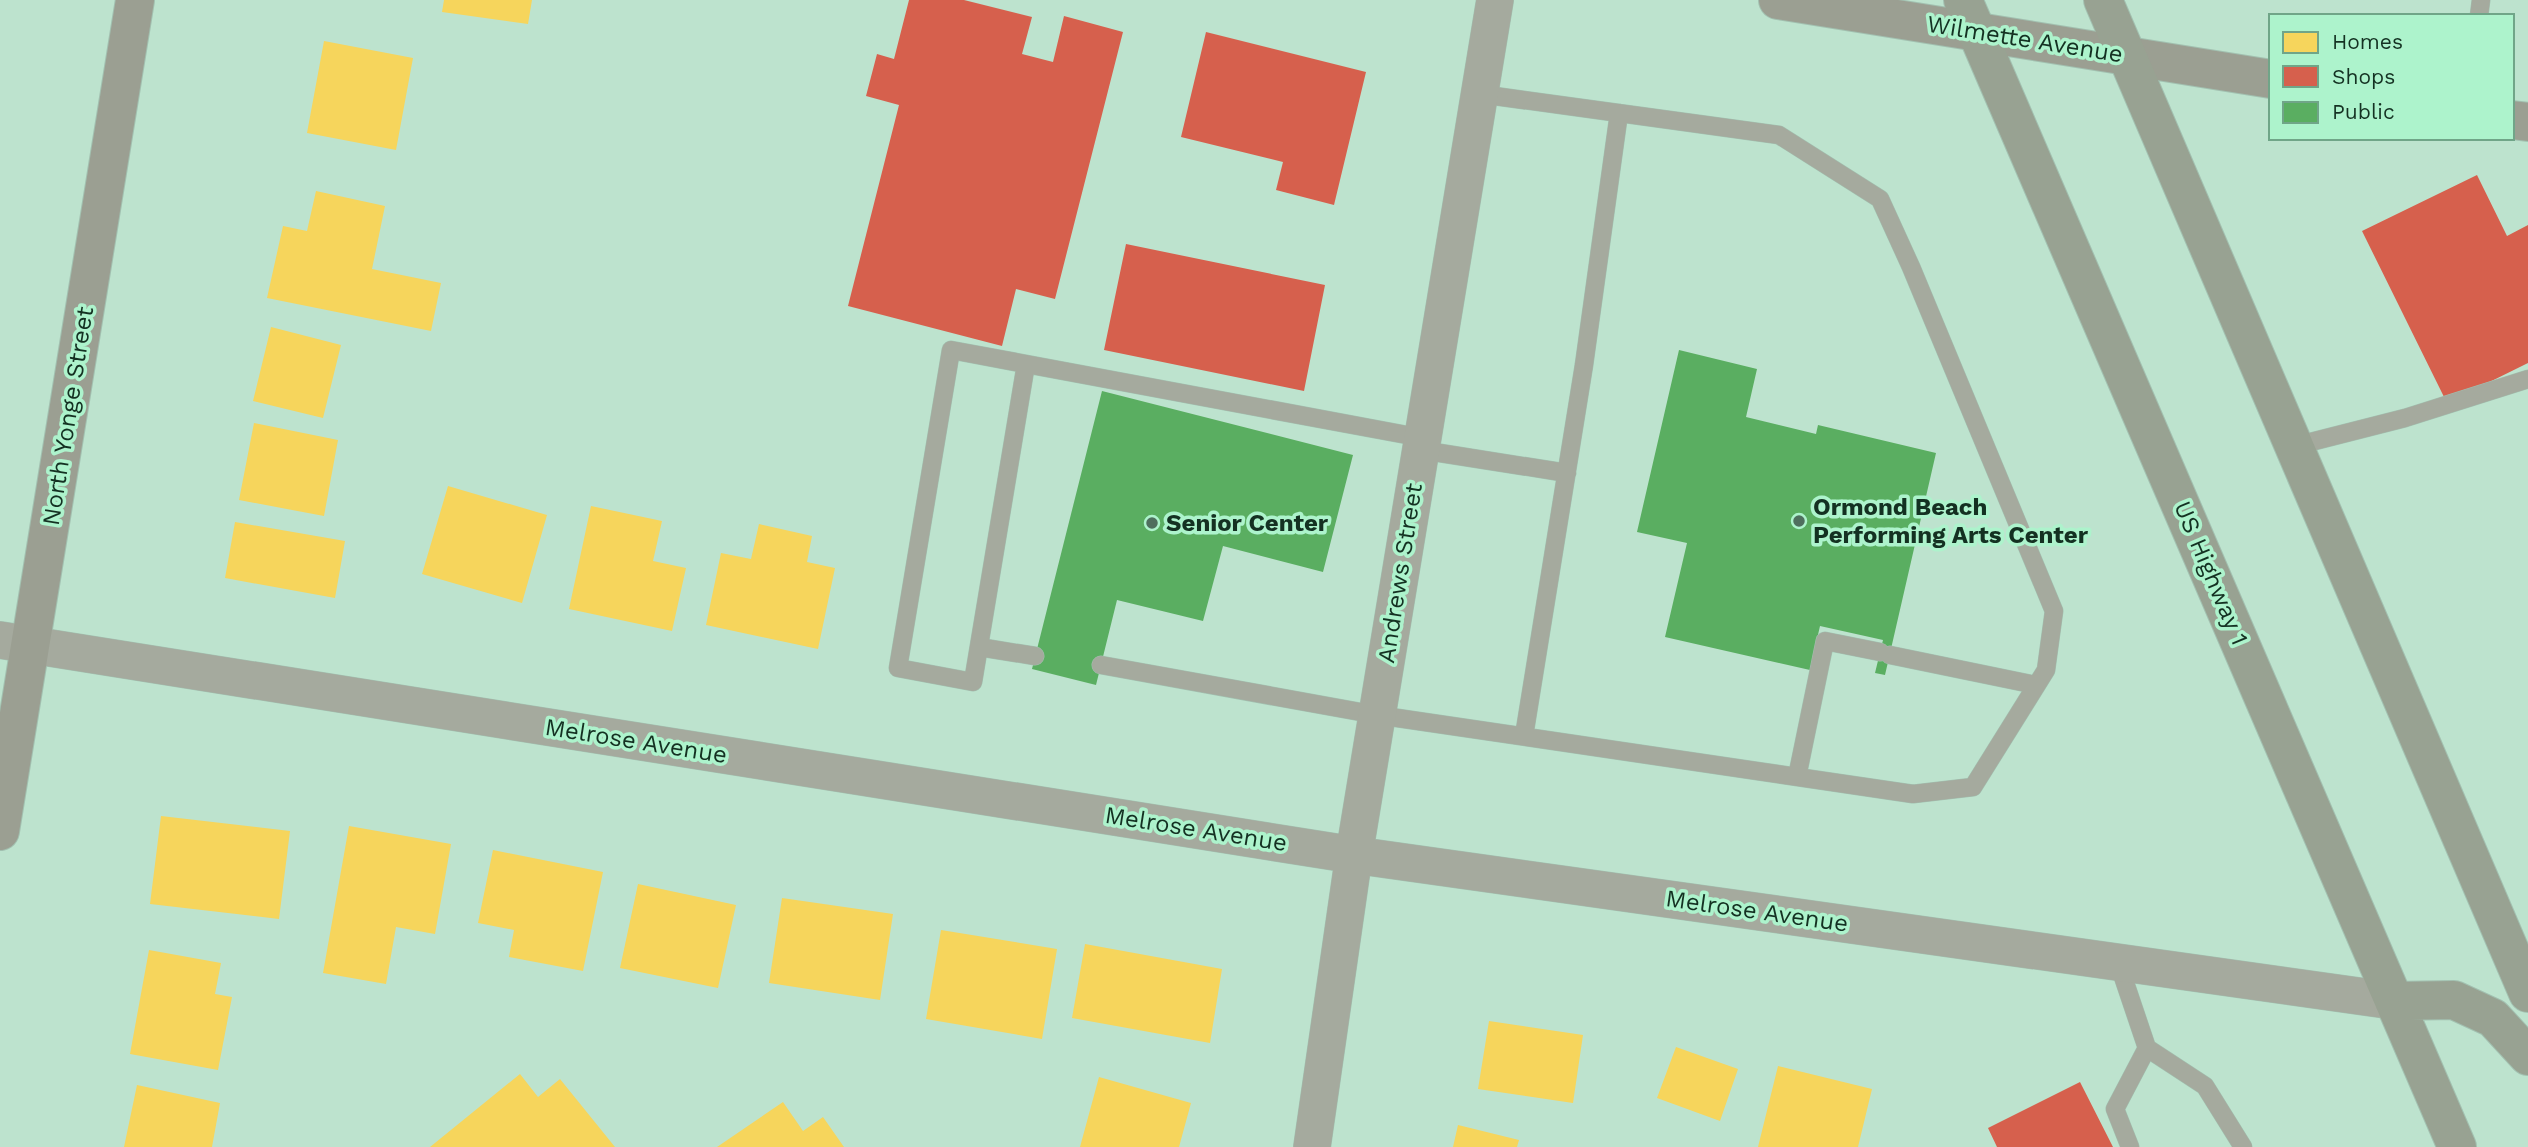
<svg xmlns="http://www.w3.org/2000/svg" width="2528" height="1147" font-family="'Work Sans',sans-serif">
	<style>
		.homes { fill: #f6d55c }
		.shops { fill: #d6604d }
		.public { fill: #5aae61 }
		.lines { fill: none; stroke-linecap: round; stroke-linejoin: round }
		.lane-casing { stroke: #a2c0b0; stroke-width: 19 }
		.street-casing { stroke: #a2c0b0; stroke-width: 38 }
		.secondary-casing { stroke: #a2c0b0; stroke-width: 40 }
		.primary-casing { stroke: #a2c0b0; stroke-width: 40 }
		.lane { stroke: #a5aa9e; stroke-width: 18 }
		.street { stroke: #a5aa9e; stroke-width: 37 }
		.secondary { stroke: #9b9f92; stroke-width: 38 }
		.primary { stroke: #98a292; stroke-width: 38 }
		.poi-dot { fill: #4f6f5e; stroke: #adf3cc; stroke-width: 2.5 }
		.labels { text-anchor: middle; stroke-width: 7; stroke-linejoin: round; paint-order: stroke }
		.street-label { font-size: 24px; fill: #143122; stroke: #adf3cc }
		.poi-label { font-size: 24px; font-weight: bold; fill: #143122; stroke: #adf3cc; text-anchor: start }
	</style>
	<rect width="100%" height="100%" fill="#bde3ce"/>
	<path class="homes" d="M444 0H532L528 24 442 12Z
		M324 41 413 58 396 150 307 133Z
		M316 191 385 206 372 269 441 283 431 331 267 298 283 226 307 231Z
		M271 327 341 345 323 418 253 401Z
		M254 423 338 440 324 516 239 500Z
		M448 486 547 515 522 603 422 574Z
		M591 506 662 521 653 561 686 568 672 631 569 609Z
		M235 522 345 541 335 598 225 578Z
		M759 524 812 536 807 562 835 568 818 649 706 625 721 553 751 559Z
		M161 816 290 831 279 919 150 904Z
		M349 826 451 844 435 934 396 927 386 984 323 973Z
		M493 850 603 872 583 971 509 957 514 930 478 923Z
		M638 884 736 905 718 988 620 968Z
		M782 898 893 914 880 1000 769 983Z
		M941 930 1057 949 1042 1039 926 1019Z
		M1085 944 1222 969 1210 1043 1072 1018Z
		M149 950 221 963 215 994 232 997 218 1070 130 1054Z
		M1489 1021 1583 1035 1573 1103 1478 1089Z
		M1676 1047 1738 1069 1720 1121 1657 1098Z
		M1778 1066 1872 1089 1858 1147H1758Z
		M520 1074 538 1097 560 1079 615 1147H430Z
		M1099 1077 1191 1103 1179 1147H1080Z
		M137 1085 220 1103 212 1147H124Z
		M783 1102 803 1131 823 1117 844 1147H717Z
		M1458 1125 1519 1140 1517 1147H1453Z"/>
	<path class="shops" d="M909 0H964L1032 17 1022 54 1053 62 1064 16 1123 32 1055 299 1016 289 1002 346 848 306 899 105 866 96 877 54 894 59Z
		M1206 32 1366 72 1334 205 1276 190 1283 162 1181 137Z
		M2477 175 2507 236 2528 225V363L2447 403 2362 231Z
		M1126 244 1325 285 1304 391 1104 350Z
		M2080 1082 2113 1147H1997L1988 1128Z"/>
	<path class="public" d="M1679 350 1757 369 1746 417 1816 434 1818 425 1936 453 1885 675 1875 673 1883 640 1820 626 1810 670 1665 637 1687 543 1637 532Z
		M1102 391 1353 455 1323 572 1223 546 1203 621 1117 600 1096 685 1032 669Z"/>
	<g class="lines">
		<defs>
			<path id="lane" d="M2479 16 2481 0
				M1026 364 973 682 898 668 951 350 1423 438
				M2295 446 2405 418 2528 379
				M1421 450 1567 473
				M979 647 1035 656
				M1890 655 2036 685
				M1101 665 1377 715 1913 794 1973 787 2046 670 2054 611 1911 267 1880 199 1779 135 1480 94
				M1524 736 1584 365 1619 113
				M1797 777 1825 641 1880 652
				M2118 962 2147 1048 2205 1086 2243 1147
				M2130 1147 2115 1109 2147 1048"/>
			<path id="street" d="M0 640 1354 855 2394 1001
				M1312 1147 1354 855 1495 0"/>
			<path id="secondary" d="M1778 0 2271 79
				M2512 120 2528 122
				M0 831 135 0"/>
			<path id="primary" d="M1963 0 2457 1147
				M2103 0 2528 993
				M2394 1001 2454 1000 2493 1018 2528 1056"/>
		</defs>
		<use href="#lane" class="lane-casing"/>
		<use href="#street" class="street-casing"/>
		<use href="#secondary" class="secondary-casing"/>
		<use href="#primary" class="primary-casing"/>
		<use href="#lane" class="lane"/>
		<use href="#street" class="street"/>
		<use href="#secondary" class="secondary"/>
		<use href="#primary" class="primary"/>
	</g>
	<g class="poi-dot">
		<circle cx="1799" cy="521" r="7"/>
		<circle cx="1152" cy="523" r="7"/>
	</g>
	<g class="labels">
		<g class="street-label">
			<text transform="translate(2025 39) rotate(9)" y="8">Wilmette Avenue</text>
			<text transform="translate(68 416) rotate(-81)" y="8">North Yonge Street</text>
			<text transform="translate(1400 573) rotate(-81)" y="8">Andrews Street</text>
			<text transform="translate(2211 573) rotate(67)" y="8">US Highway 1</text>
			<text transform="translate(636 741) rotate(9)" y="8">Melrose Avenue</text>
			<text transform="translate(1196 829) rotate(9)" y="8">Melrose Avenue</text>
			<text transform="translate(1757 911) rotate(8)" y="8">Melrose Avenue</text>
		</g>
		<g class="poi-label">
			<text x="1813" y="515">Ormond Beach<tspan x="1813" dy="28">Performing Arts Center</tspan></text>
			<text x="1166" y="531">Senior Center</text>
		</g>
	</g>
	<rect x="2269" y="14" width="245" height="126" fill="#adf3cc" stroke="#70a588" stroke-width="2"/>
	<rect x="2283" y="32" width="35" height="21" fill="#f6d55c" stroke="#70a588" stroke-width="2"/>
	<text x="2332" y="49" font-size="21" fill="#143122">Homes</text>
	<rect x="2283" y="66" width="35" height="21" fill="#d6604d" stroke="#70a588" stroke-width="2"/>
	<text x="2332" y="84" font-size="21" fill="#143122">Shops</text>
	<rect x="2283" y="102" width="35" height="21" fill="#5aae61" stroke="#70a588" stroke-width="2"/>
	<text x="2332" y="119" font-size="21" fill="#143122">Public</text>
</svg>
